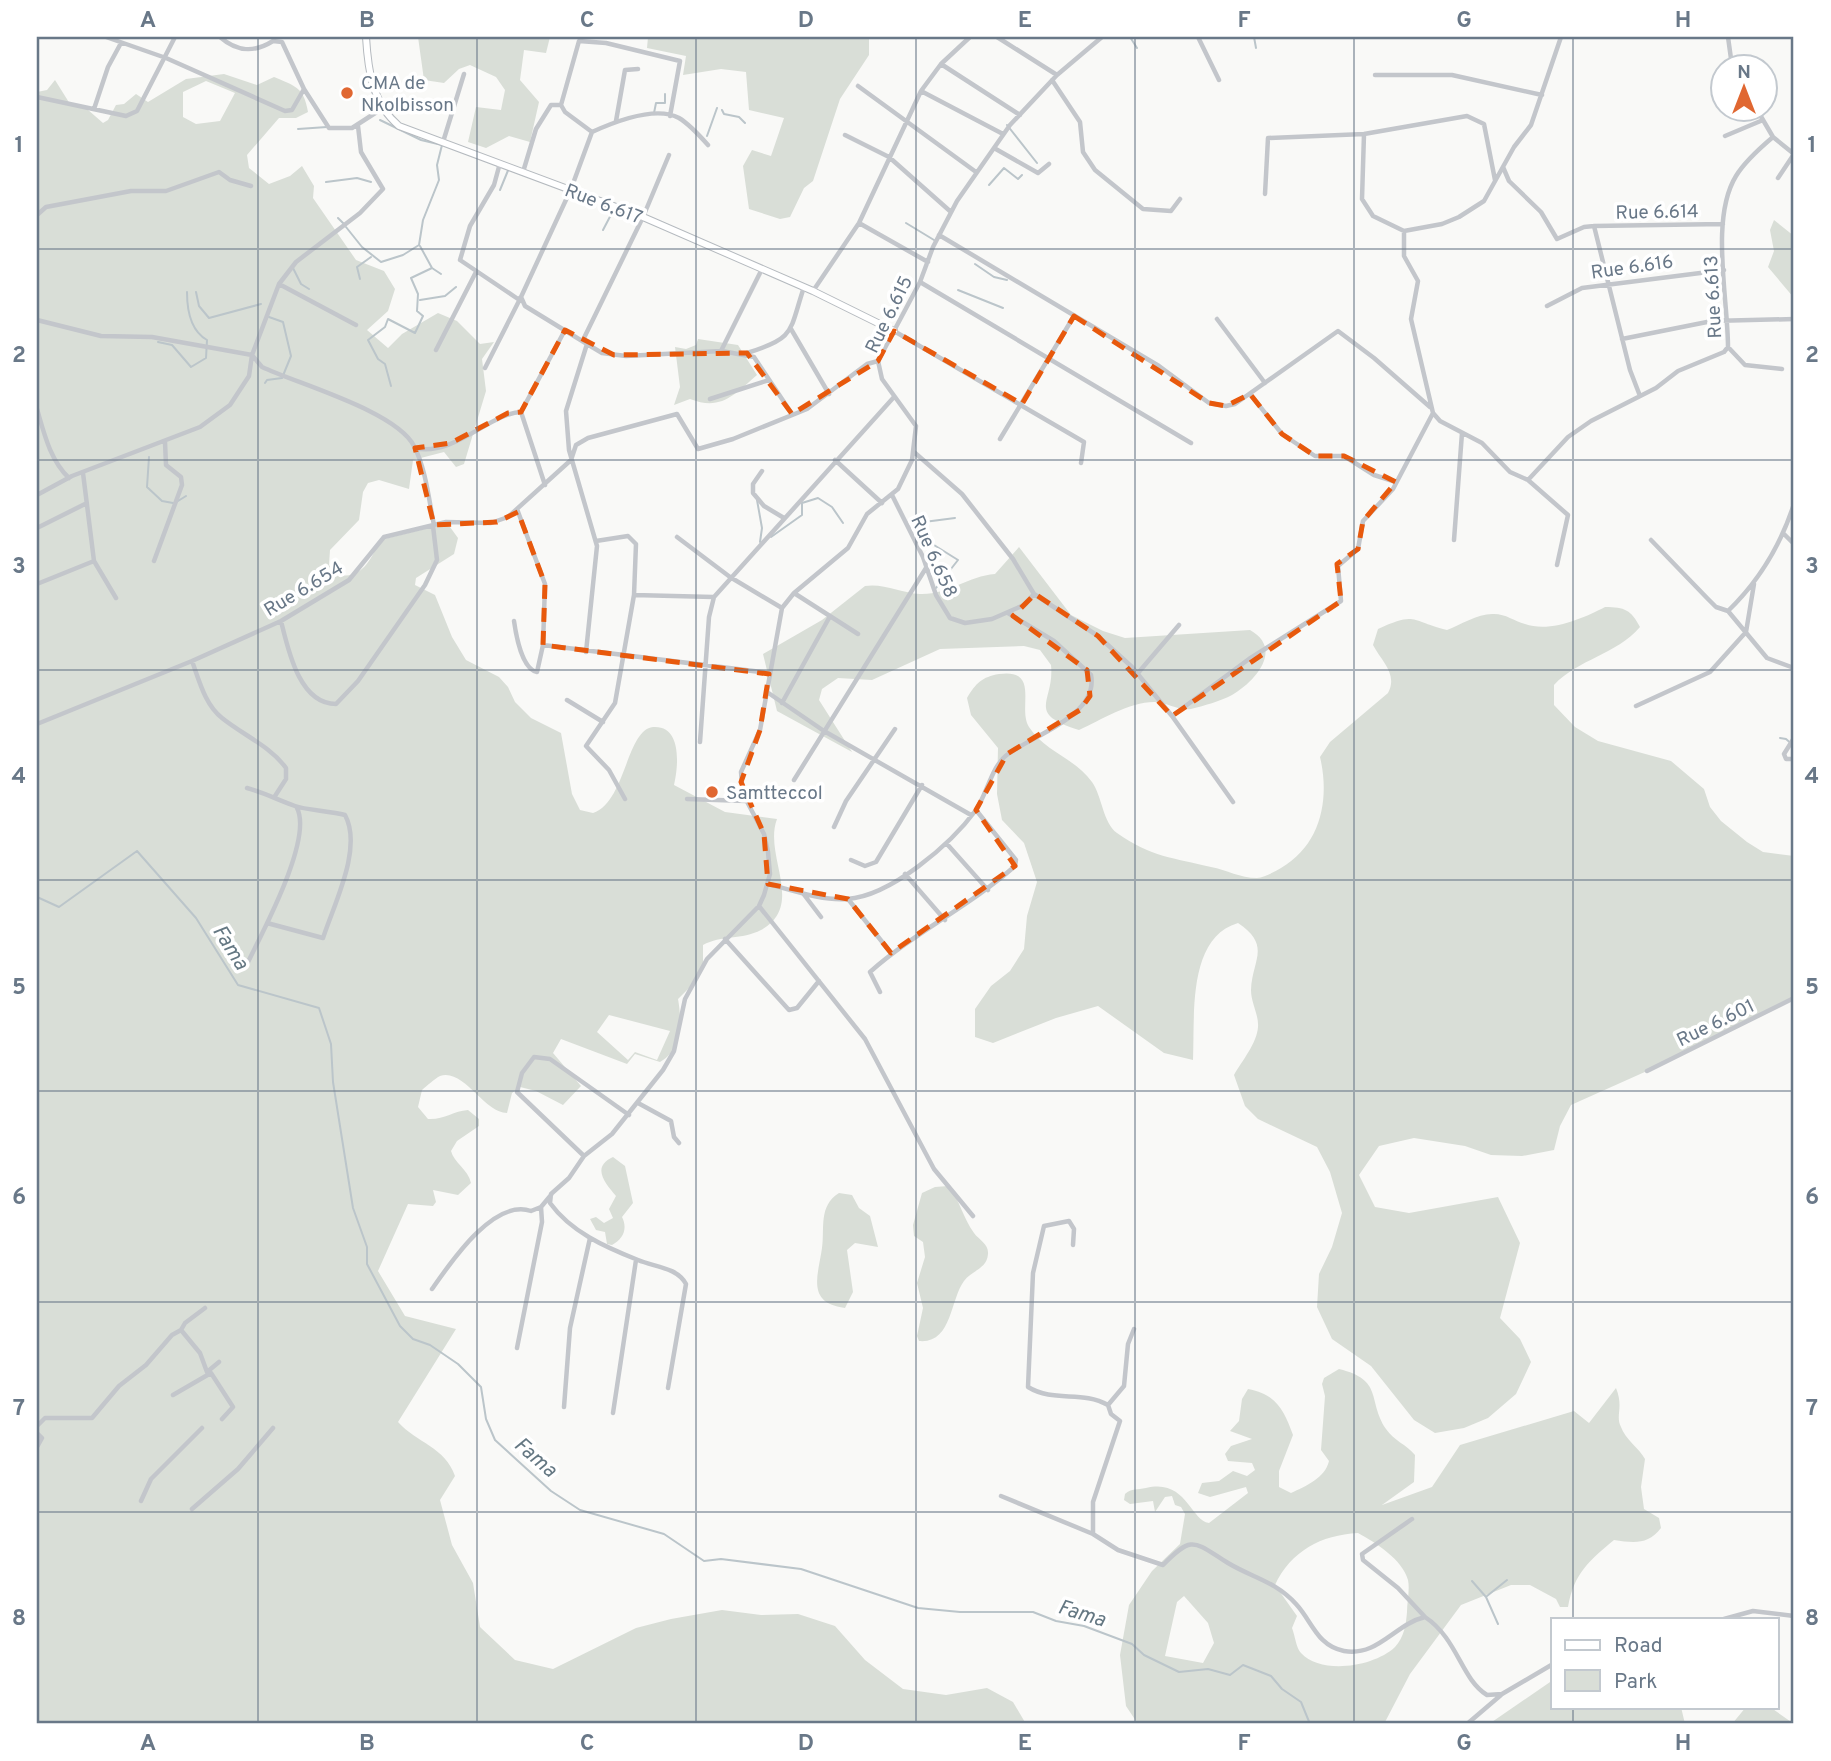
<svg xmlns="http://www.w3.org/2000/svg" width="1831" height="1761" font-family="Overpass,sans-serif">
	<style>
		.green { fill: #d9ded7; fill-rule: evenodd }
		.lines { fill: none; stroke-linecap: round; stroke-linejoin: round }
		.stream { stroke: #bbc5ca; stroke-width: 2 }
		.secondary-casing { stroke: #b5babf; stroke-width: 8 }
		.street { stroke: #c3c6cb; stroke-width: 4.5 }
		.secondary { stroke: #fff; stroke-width: 6 }
		.marked { fill: none; stroke: #e8590c; stroke-width: 5; stroke-dasharray: 14 9; stroke-linejoin: round }
		.grid { fill: none; stroke: #697888; stroke-width: 2; stroke-opacity: 0.55 }
		.poi-dot { fill: #e06731; stroke: #fff; stroke-width: 2.5 }
		.labels { text-anchor: middle; stroke-width: 7; stroke-linejoin: round; paint-order: stroke }
		.poi-label { font-size: 19px; fill: #697888; stroke: #fff; text-anchor: start }
		.street-label { font-size: 19px; fill: #697888; stroke: #fff }
		.water-label { font-size: 21px; font-style: italic; fill: #657883; stroke: #fff }
		.neatline { fill: none; stroke: #697888; stroke-width: 2.5 }
		.grid-label { font-size: 23px; text-anchor: middle; font-weight: bold; fill: #697888 }
	</style>
	<rect width="100%" height="100%" fill="#f9f9f7"/>
	<path class="green" d="M418 37H550L546 53 524 50 520 80 539 102 530 142 509 136 486 148 468 142 476 107 501 110 505 90 496 77 470 65 459 69 444 83 424 80Z
		M648 37H869V55L840 99 813 181 804 188 790 217 780 219 749 209 743 166 752 150 771 156 784 118 749 110 746 72 721 69 683 75 686 56 647 48Z
		M224 74 257 85 274 77C295 86 304 87 308 112L296 118H279L247 155 249 168 269 184 290 176 302 166 314 186 313 198 356 260 384 271 395 289 388 311 367 330 388 348 402 334 438 313 457 321 480 344 494 342 482 359 486 391 464 464 456 467 444 452 413 460 409 489 379 480 368 483 363 492 359 520 330 550 329 565 334 573C360 583 371 560 380 540L441 525 450 527 458 538 454 554 416 578 415 585 435 595 452 637 466 660 499 677 508 687 515 702 531 718 561 733 572 794 580 810 593 813C626 802 626 730 653 727 683 725 678 768 674 785L725 812 777 819C763 856 806 905 761 930 742 940 721 935 703 945V964L690 987 678 999C682 1021 682 1050 660 1062L635 1054 627 1064 561 1039 553 1053 581 1086 563 1105 536 1091 520 1087 512 1093 507 1113C484 1113 464 1068 440 1076 434 1079 427 1086 422 1090L418 1107 428 1119C444 1120 453 1111 468 1110L479 1119V1126L457 1141 451 1151C454 1163 468 1169 471 1183L458 1195 433 1190 436 1202 433 1206 408 1204 378 1271 405 1316 456 1329 398 1422C417 1443 445 1447 455 1476L440 1500 452 1545 473 1583 480 1627 515 1660 553 1669 636 1628 671 1619 722 1610 761 1615 798 1614 835 1626 865 1660 903 1689 946 1695 987 1688 1013 1702 1026 1724H37V92L47 90 55 80 70 104 87 109 103 123 108 120 116 105 124 104 136 94 148 102 186 79ZM206 81 235 93 220 121 196 124 183 117V92ZM609 1015 670 1031 657 1060 635 1052 628 1060 597 1032Z
		M1774 220 1794 236V298L1768 267 1774 251 1770 230Z
		M698 339 738 345 757 375C734 395 721 411 690 399L674 405 680 387 675 347 686 349 696 345Z
		M1019 547 1071 615 1103 631 1125 638 1250 630C1284 649 1255 682 1232 695 1221 701 1203 706 1191 709 1179 711 1166 702 1154 702 1129 702 1101 720 1079 730 1024 713 1055 702 1051 665L1040 650 1024 646 940 649 872 680 838 678 822 689 819 700 852 752 777 711 763 654 822 620 865 586C883 583 902 593 920 594 948 595 968 576 995 574Z
		M1605 607C1625 607 1631 610 1640 627 1616 655 1578 659 1554 685V705L1575 727 1598 741 1671 761 1704 789 1710 807 1721 821 1747 842 1763 852 1794 856V998L1647 1071 1571 1105 1560 1126 1554 1150 1522 1156 1491 1155 1465 1146 1414 1138 1379 1146 1359 1175 1375 1207 1409 1213 1498 1197 1520 1243 1500 1318 1520 1339 1531 1362 1516 1394 1488 1418 1464 1428 1435 1433 1414 1420 1371 1366 1332 1339 1317 1307 1319 1274 1332 1247 1342 1213 1330 1172 1317 1147 1258 1119 1245 1106 1234 1075C1242 1061 1257 1043 1258 1027 1259 1015 1251 1003 1251 990 1252 960 1272 946 1238 923 1187 938 1195 1016 1193 1060L1164 1053 1098 1006 1056 1018 993 1043 975 1037V1009L991 986 1010 971 1024 949 1027 916 1037 882 1024 843 1002 820 997 794 998 748 971 715 967 698C976 683 982 677 999 674 1041 668 1017 709 1029 727 1045 752 1075 758 1092 782 1102 796 1103 823 1117 833 1151 857 1174 858 1211 867 1227 870 1240 878 1257 878 1265 877 1274 872 1281 868 1321 845 1330 799 1320 757L1330 742 1388 693C1398 674 1382 662 1373 645L1378 629C1417 611 1410 621 1447 630 1460 625 1479 613 1494 614 1506 614 1514 621 1525 624 1550 633 1584 618 1605 607Z
		M613 1157 625 1166 633 1203 622 1217C628 1229 623 1239 612 1245L607 1244 605 1232 596 1230 590 1219 596 1217 604 1223 613 1218 609 1209 616 1196C605 1183 591 1167 613 1157Z
		M948 1186C960 1200 963 1218 974 1233 979 1240 989 1244 988 1254 987 1269 971 1271 964 1281 950 1300 952 1344 919 1341L917 1336 923 1308 917 1283 925 1257 923 1242 914 1236 913 1225 922 1193 935 1187Z
		M839 1193 852 1195 859 1208 870 1216 878 1247 855 1243 847 1250 853 1292 845 1308C806 1303 818 1276 822 1248 825 1229 818 1206 839 1193Z
		M1339 1369C1384 1380 1367 1400 1386 1429 1394 1441 1406 1444 1415 1455L1414 1482 1382 1505 1432 1487 1460 1445 1574 1411 1589 1423 1616 1388C1624 1408 1615 1415 1621 1427 1625 1439 1639 1448 1645 1459L1641 1487 1644 1509 1659 1518 1661 1528C1648 1545 1634 1543 1614 1540 1589 1561 1574 1573 1568 1607H1560L1556 1599 1530 1585H1511L1461 1605 1410 1674 1384 1724H1138L1126 1706 1120 1655 1129 1605 1152 1571 1180 1544 1185 1514 1181 1507 1175 1505 1172 1496 1165 1497 1155 1512 1153 1501 1130 1504 1124 1500 1125 1494C1132 1488 1137 1490 1146 1488 1186 1478 1190 1520 1209 1523L1248 1493 1246 1487 1210 1497 1198 1493 1202 1483 1219 1481 1233 1471 1247 1476 1255 1470 1252 1463 1228 1461 1225 1454 1231 1446 1252 1439 1230 1431 1239 1421 1242 1399 1248 1389C1276 1394 1284 1410 1293 1435L1279 1471V1487L1291 1493C1306 1486 1325 1478 1329 1461L1321 1450 1325 1396 1322 1384 1324 1378ZM1358 1533C1376 1543 1402 1559 1408 1580 1410 1590 1407 1602 1407 1612 1406 1625 1404 1637 1395 1647 1374 1667 1321 1675 1301 1653 1296 1648 1295 1635 1292 1628L1297 1616 1275 1585C1291 1551 1321 1535 1358 1533ZM1184 1596 1208 1623 1214 1643 1203 1663 1165 1656 1177 1602Z
		M1553 1680V1707H1681L1685 1724H1489Z
		M1746 1707H1770L1794 1724H1732Z"/>
	<g class="lines">
		<path class="stream" d="M1130 37 1137 48
			M1254 37 1256 48
			M722 110 724 114 739 117 745 123
			M654 113 656 103H665V94
			M1007 125 1037 163
			M298 129 327 127
			M707 136 717 108
			M326 182 357 178 371 182
			M989 185 1004 168 1018 179 1022 175
			M500 190 509 168
			M338 218 343 223
			M906 223 934 240
			M346 227 362 247 381 262 403 255 419 245 423 220 439 180 437 165 442 145 421 140 380 120
			M603 230 614 209
			M420 246 432 268 441 274
			M975 264 994 277 1007 280
			M293 268 301 284 309 289
			M360 279 357 267 371 257
			M958 290 1003 308
			M196 292 199 306 209 318 261 304
			M420 300 445 296 456 287
			M158 342 172 345 191 367 206 358 207 340C191 331 187 310 187 292
			M265 383 267 380 282 378 291 356 283 322 269 317
			M391 386 385 364 378 359 368 340 385 327 388 319 415 333 423 316 417 311 418 294 411 278 432 268
			M149 457 147 487 162 501 173 503
			M757 500 762 528 760 542
			M178 501 186 496
			M771 537 802 515V503L818 498 832 507 843 523
			M936 588 958 560 934 545 924 522 955 518
			M1780 738 1786 739 1794 746
			M37 897 59 907 137 851 196 918 238 985 319 1008 331 1044 333 1082 353 1208 367 1247V1264L400 1326 413 1339 430 1345 458 1364 481 1387 486 1419 495 1440 551 1491 580 1510 664 1534 704 1561 721 1559 801 1569 918 1608 960 1612H1033L1056 1621 1084 1626 1132 1644 1144 1655 1179 1672 1208 1669 1230 1675 1243 1665 1271 1676 1282 1689 1301 1702 1310 1724
			M1472 1581 1486 1597 1498 1624
			M1487 1596 1507 1580"/>
		<defs>
			<path id="secondary" d="M366 37C368 70 372 103 399 126L643 217 813 291 894 331"/>
		</defs>
		<use href="#secondary" class="secondary-casing"/>
		<path class="street" d="M106 37 166 58 285 111 292 110 304 89
			M220 37C237 52 254 53 273 41L282 42 304 89 329 128H352L383 108
			M997 37 1057 75
			M1198 37 1219 80
			M1728 37 1732 66
			M941 64 1020 115
			M1375 75H1452L1542 95
			M1052 80 1080 122 1083 152 1095 170 1143 209 1171 211 1180 199
			M858 86 976 172
			M921 91 1003 134
			M37 97 126 116 137 111 175 37
			M561 105 565 112 592 132
			M94 109 108 67 121 43
			M616 121 625 70 638 69
			M1364 134 1362 199 1373 216 1404 231 1442 224 1459 217 1484 201 1514 147 1531 125 1561 37
			M845 135 889 157 951 212
			M1725 136 1763 120
			M1773 137 1794 154
			M443 142 464 74
			M994 148 1038 173 1049 164
			M1503 167 1509 181 1541 212 1557 239 1584 227 1594 226
			M523 172 536 129 551 105H561L579 41 606 43 680 61 670 116
			M1778 178 1794 154
			M1265 194 1268 138 1364 134 1467 116 1484 124 1495 180
			M37 215 46 207 131 191H166L219 172 230 180 251 186
			M859 223 928 262
			M1404 231V256L1418 281 1411 319 1433 413 1440 421 1482 443 1510 472 1528 480 1568 515 1557 565
			M939 235 1159 366 1209 403 1226 406 1235 404 1338 331 1374 358 1430 407
			M920 282 1191 443
			M279 284 356 325
			M813 291 859 223 921 91 941 64 970 37
			M1547 306 1582 288 1724 270
			M1217 319 1265 383
			M37 320 101 336 152 337 252 355 262 367C298 384 396 411 414 446 426 469 429 501 434 525
			M791 329 829 394
			M894 331 1084 442 1081 463
			M1622 339 1712 321 1794 319
			M583 340 643 217 669 155
			M587 344 602 353 626 356 721 351 762 269
			M1728 347 1745 365 1782 369
			M436 350 476 272
			M722 351 754 357 792 414
			M747 353C796 338 789 332 804 287
			M485 368 521 297 518 299 460 260 470 226 494 185 500 163
			M1250 394 1282 434 1315 456H1344L1374 475 1396 482
			M1640 396 1630 370 1594 226 1723 224
			M710 399 769 380
			M37 409C44 433 50 460 69 478
			M1000 439 1074 316
			M415 448C454 457 490 413 521 412
			M914 452 962 494 1013 559 1034 594 1098 636 1132 667 1172 716 1249 659 1341 601 1338 566 1358 549 1363 521 1393 489 1433 413
			M835 460 882 503
			M762 471 753 484V493L764 506 784 518
			M83 473 94 561 116 598
			M1528 480 1568 437 1591 421 1656 388 1678 371 1724 352 1728 347C1728 299 1710 218 1736 176 1745 161 1760 148 1773 137L1756 108
			M545 485 521 412 565 330
			M37 495 72 476 200 427 230 405 249 376 252 355 279 284 296 262 360 213 383 189 361 152 358 126
			M892 495 923 557 936 595 950 618 965 623 992 619 1024 605 1034 594
			M1794 504C1781 544 1759 581 1728 611L1767 658 1794 668
			M37 528 85 504
			M1784 534 1794 544
			M677 537 730 577 782 608
			M1454 540 1462 433
			M1651 540 1707 598 1716 607 1728 611
			M596 541 628 536 636 544 634 595 615 703 586 746 609 770 625 799
			M154 561 182 485 181 477 166 465 165 442
			M37 584 94 561
			M794 593 858 634
			M634 595 713 597
			M281 621C288 649 299 704 336 704L358 681 425 585 437 560 433 526
			M514 621C516 635 522 669 537 672L543 645 545 584 517 509
			M543 645 769 673
			M586 652 597 546 569 450 566 411 587 344 525 306 521 297 571 189 592 132C614 122 655 105 679 118 689 124 700 136 708 145
			M192 661C199 680 205 705 222 718 243 735 270 746 286 768V779L275 796
			M1138 673 1179 625
			M767 692 824 731 971 815
			M567 700 603 722
			M782 703 829 618
			M1636 706 1710 672 1746 632 1754 584
			M1172 716 1233 802
			M37 724 192 661 281 621 349 580 384 537 446 522 491 523 508 517 571 460 576 445 588 438 677 414 698 449 733 439 807 409 867 364 878 361
			M1794 738 1784 754 1786 759H1794
			M700 742 709 617 714 597 894 397
			M794 780 926 568
			M247 788C265 793 278 800 295 806 305 810 330 811 345 815 363 848 334 904 323 938L267 923
			M687 799 746 801
			M834 827 846 801 895 729
			M947 844 988 890
			M851 860 865 866 876 862 922 785
			M905 874 945 920
			M768 884C792 890 821 901 847 899 891 896 951 844 976 810 987 794 992 765 1008 754 1034 735 1099 715 1091 675L1054 641 1008 613
			M802 892 821 917
			M848 899 891 953
			M759 906 865 1039 934 1169 973 1216
			M725 939 789 1010 797 1008 819 981
			M248 962C263 931 313 839 297 808
			M880 992 870 972C915 932 970 906 1015 866L1016 860 976 810
			M1647 1071 1794 998
			M638 1103 671 1121 674 1137 679 1143
			M584 1156 517 1092 522 1073 534 1057 550 1059 629 1115
			M432 1289C451 1262 494 1198 531 1211L541 1207 551 1195
			M205 1308 185 1323 181 1330 200 1353 207 1372 219 1362
			M517 1348 542 1222 541 1207
			M668 1388 686 1284C677 1267 654 1267 638 1260 605 1247 571 1232 550 1203L551 1194 569 1178 584 1156 612 1134 663 1070 674 1051 685 999 707 959 759 906 764 895 770 874 768 852 764 834 743 794 741 772 760 730 782 608 794 593 848 548 867 514 898 489 912 460 916 426 882 379 878 361 920 282 933 247 957 201 1010 125 1057 75 1102 37
			M173 1395 211 1373 233 1407 222 1419
			M1108 1405 1124 1386 1128 1344 1134 1329
			M564 1407 570 1328 590 1238
			M613 1413 636 1260
			M37 1426 45 1418H92L119 1386 146 1365 172 1335 181 1330
			M37 1433 42 1438 37 1447
			M1001 1496 1093 1534V1502L1120 1421 1111 1414 1108 1405C1082 1390 1054 1403 1028 1387L1033 1273 1044 1226 1069 1221 1074 1229 1073 1245
			M141 1501 151 1479 202 1428
			M192 1509 238 1469 273 1428
			M1412 1519 1362 1554 1363 1560 1398 1588 1425 1617
			M1093 1534 1118 1550 1163 1565C1193 1534 1194 1542 1228 1563 1253 1578 1275 1581 1296 1604 1312 1621 1317 1646 1344 1651 1378 1657 1395 1624 1425 1617 1458 1639 1461 1679 1487 1695L1502 1694 1553 1664
			M1724 1619 1753 1611 1794 1616
			M1467 1724 1501 1695"/>
		<use href="#secondary" class="secondary"/>
	</g>
	<path class="marked" d="M1074 316 1209 403 1226 406 1250 394 1282 434 1315 456H1344L1396 482 1363 521 1358 549 1337 564 1341 601 1172 716 1098 636 1035 594 1013 616 1087 670 1090 696 1080 710 1007 754 976 810 1015 866 891 953 848 899 768 884 764 834 741 782 760 730 769 674 543 645 545 584 518 512 497 522 434 525 415 448 451 443 508 413 521 412 565 330 614 355 747 353 792 414 878 361 894 331 1022 404Z"/>
	<path class="grid" d="M258 37V1724M477 37V1724M696 37V1724M916 37V1724M1135 37V1724M1354 37V1724M1573 37V1619M37 249H1794M37 460H1794M37 670H1794M37 880H1794M37 1091H1794M37 1302H1794M37 1512H1794M1573 1707V1724"/>
	<g class="poi-dot">
		<circle cx="347" cy="93" r="7"/>
		<circle cx="712" cy="792" r="7"/>
	</g>
	<g class="labels">
		<g class="poi-label">
			<text x="361" y="89">CMA de<tspan x="361" dy="22">Nkolbisson</tspan></text>
			<text x="726" y="799">Samtteccol</text>
		</g>
		<g class="street-label">
			<text transform="translate(604 203) rotate(21)" y="7">Rue 6.617</text>
			<text transform="translate(1657 211) rotate(-1)" y="7">Rue 6.614</text>
			<text transform="translate(1632 266) rotate(-8)" y="7">Rue 6.616</text>
			<text transform="translate(1712 297) rotate(-93)" y="7">Rue 6.613</text>
			<text transform="translate(888 314) rotate(-64)" y="7">Rue 6.615</text>
			<text transform="translate(935 556) rotate(66)" y="7">Rue 6.658</text>
			<text transform="translate(303 588) rotate(-31)" y="7">Rue 6.654</text>
			<text transform="translate(1715 1022) rotate(-26)" y="7">Rue 6.601</text>
		</g>
		<g class="water-label">
			<text transform="translate(231 947) rotate(58)" y="7">Fama</text>
			<text transform="translate(536 1457) rotate(41)" y="7">Fama</text>
			<text transform="translate(1082 1613) rotate(17)" y="7">Fama</text>
		</g>
	</g>
	<rect width="1831" height="1761" fill="none" stroke="#ffffff" stroke-width="77"/>
	<rect x="1551" y="1618" width="228" height="91" fill="#ffffff" stroke="#c3c9cf" stroke-width="2"/>
	<rect x="1565" y="1640" width="35" height="10" fill="#ffffff" stroke="#c3c9cf" stroke-width="2"/>
	<text x="1614" y="1652" font-size="21" fill="#697888">Road</text>
	<rect x="1565" y="1670" width="35" height="21" fill="#d9ded7" stroke="#c3c9cf" stroke-width="2"/>
	<text x="1614" y="1688" font-size="21" fill="#697888">Park</text>
	<g transform="translate(1744 88)"><circle r="33" fill="#ffffff" stroke="#c3c9cf" stroke-width="2"/>
	<path d="M0-5L12 26L0 18L-12 26Z" fill="#e06731"/>
	<text y="-10" font-size="19" font-weight="bold" text-anchor="middle" fill="#697888">N</text>
	</g>
	<rect x="38" y="38" width="1754" height="1684" class="neatline"/>
	<g class="grid-label">
		<text x="148" y="27">A</text>
		<text x="367" y="27">B</text>
		<text x="587" y="27">C</text>
		<text x="806" y="27">D</text>
		<text x="1025" y="27">E</text>
		<text x="1244" y="27">F</text>
		<text x="1464" y="27">G</text>
		<text x="1683" y="27">H</text>
		<text x="19" y="152">1</text>
		<text x="1812" y="152">1</text>
		<text x="19" y="362">2</text>
		<text x="1812" y="362">2</text>
		<text x="19" y="573">3</text>
		<text x="1812" y="573">3</text>
		<text x="19" y="783">4</text>
		<text x="1812" y="783">4</text>
		<text x="19" y="994">5</text>
		<text x="1812" y="994">5</text>
		<text x="19" y="1204">6</text>
		<text x="1812" y="1204">6</text>
		<text x="19" y="1415">7</text>
		<text x="1812" y="1415">7</text>
		<text x="19" y="1625">8</text>
		<text x="1812" y="1625">8</text>
		<text x="148" y="1750">A</text>
		<text x="367" y="1750">B</text>
		<text x="587" y="1750">C</text>
		<text x="806" y="1750">D</text>
		<text x="1025" y="1750">E</text>
		<text x="1244" y="1750">F</text>
		<text x="1464" y="1750">G</text>
		<text x="1683" y="1750">H</text>
	</g>
</svg>
